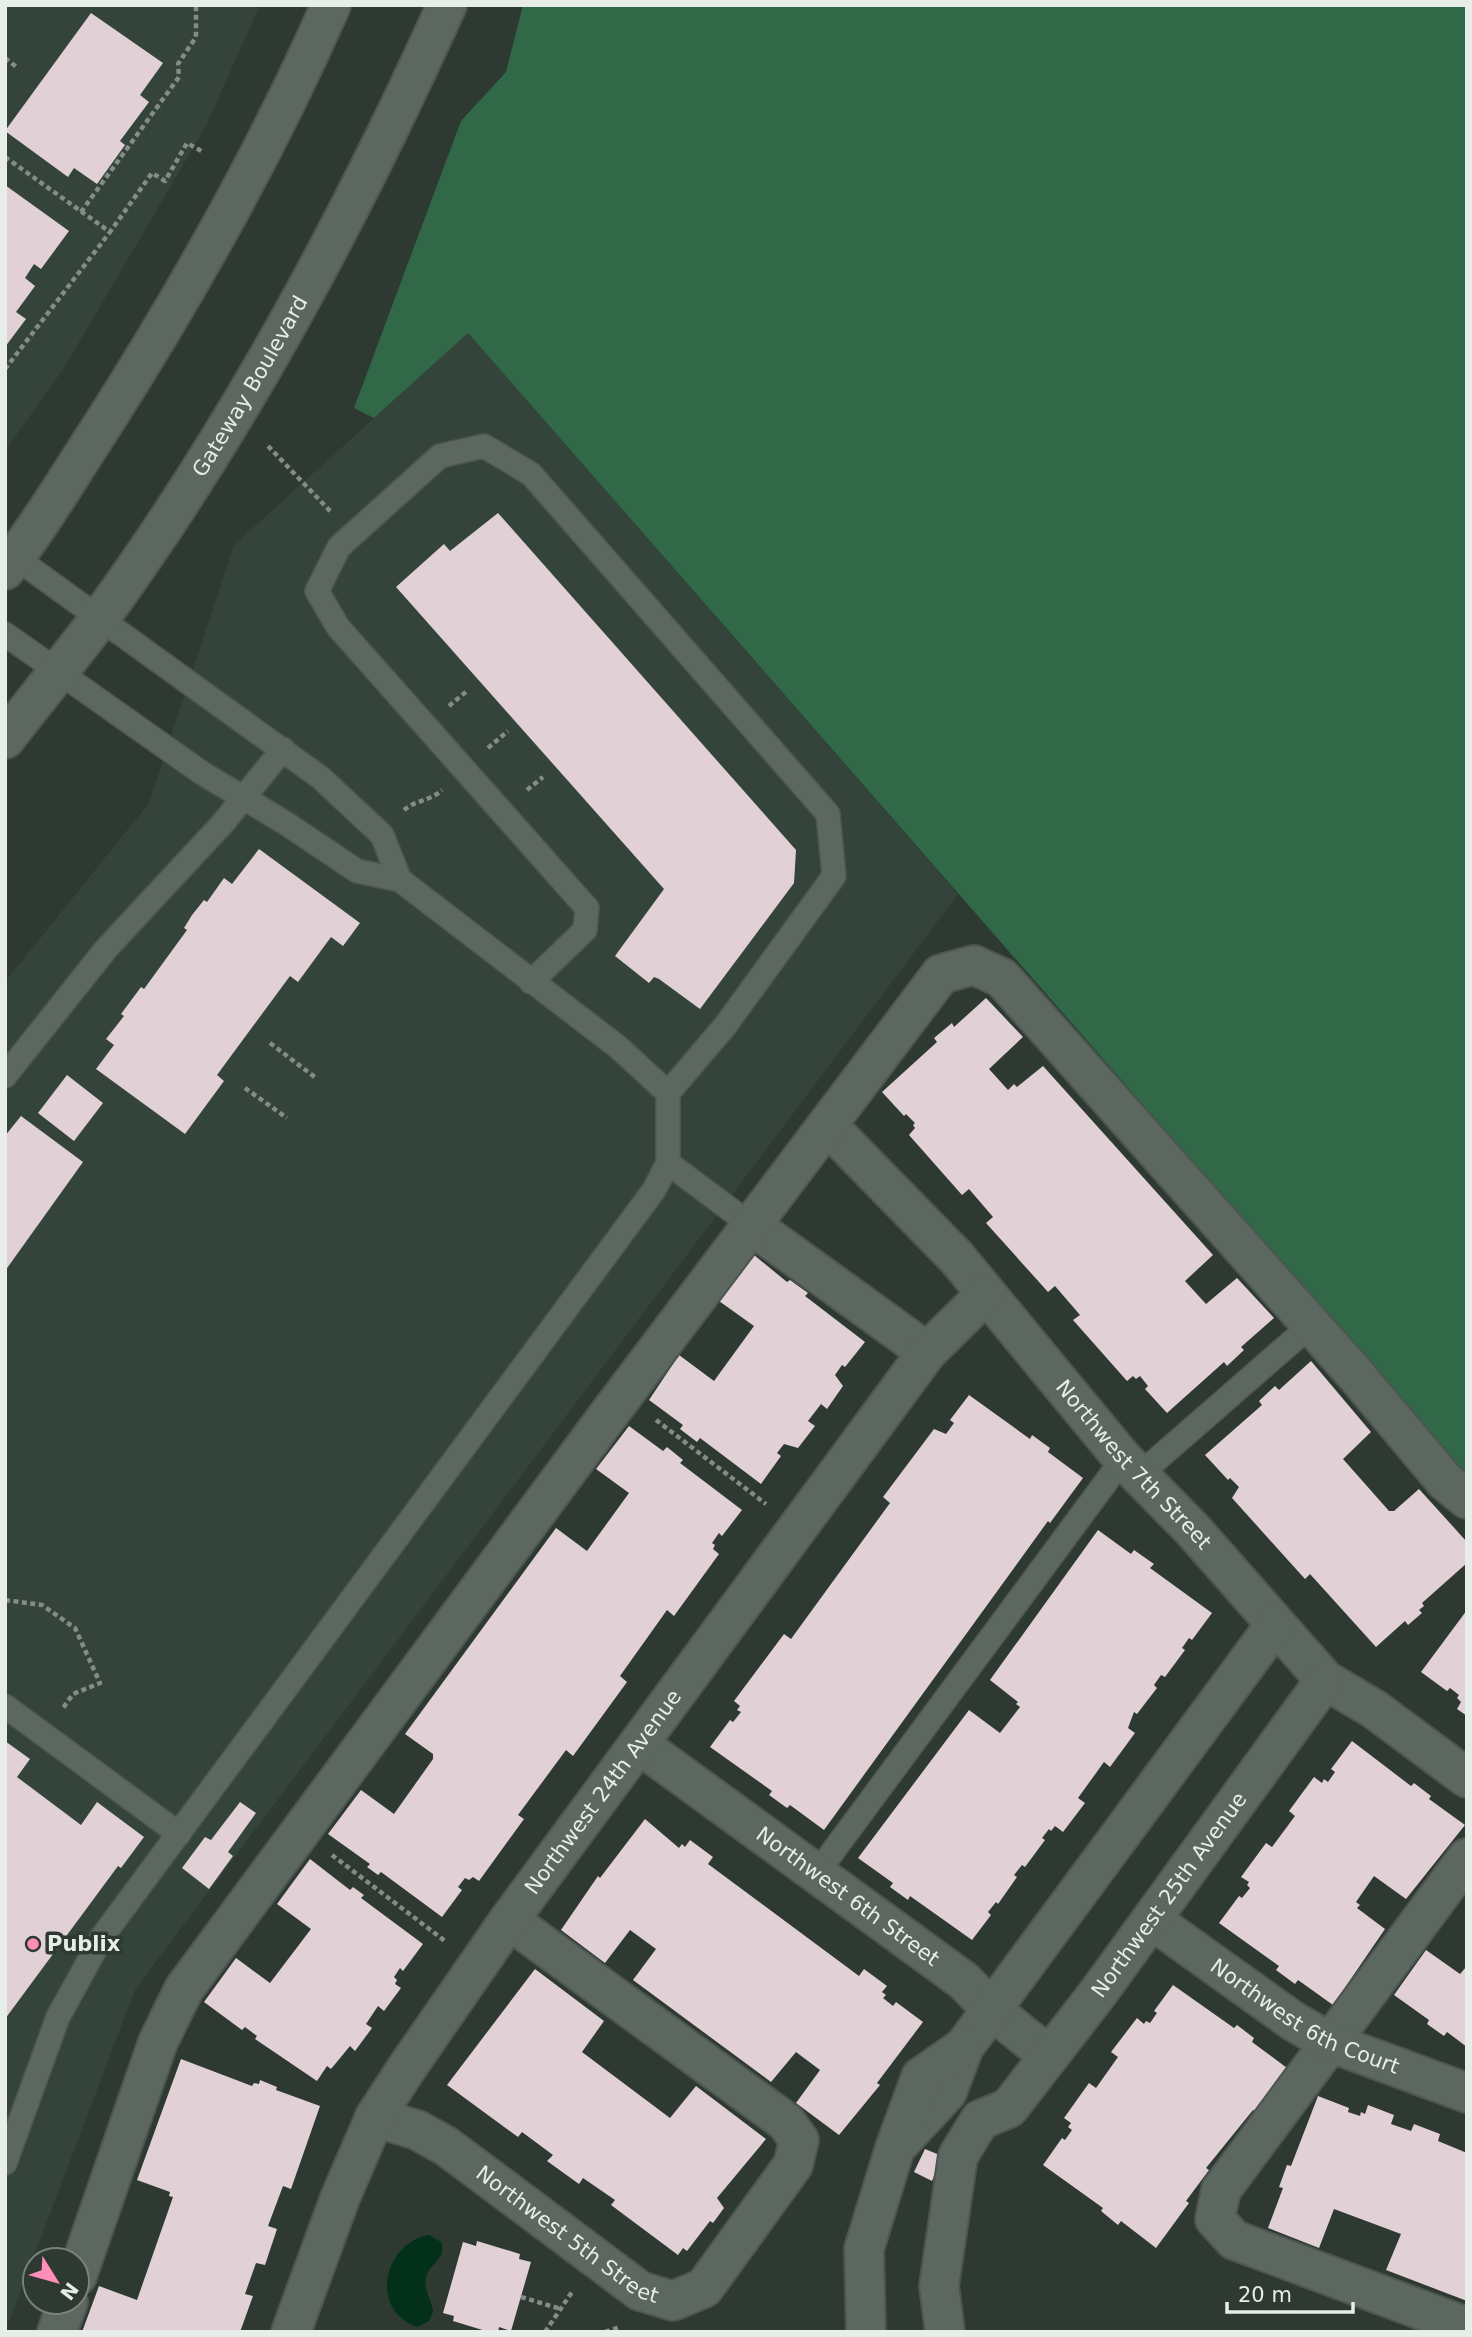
<svg xmlns="http://www.w3.org/2000/svg" width="1472" height="2337" font-family="'DejaVu Sans',sans-serif">
	<style>
		.built { fill: #34443a }
		.green { fill: #306848 }
		.water { fill: #023019 }
		.building { fill: #e1d1d6 }
		.lines { fill: none; stroke-linecap: round; stroke-linejoin: round }
		.lane-casing { stroke: #4c5550; stroke-width: 26 }
		.street-casing { stroke: #4c5550; stroke-width: 42 }
		.secondary-casing { stroke: #4c5550; stroke-width: 42 }
		.path { stroke: #838c87; stroke-width: 4.5; stroke-dasharray: 5 3.5; stroke-linecap: butt }
		.lane { stroke: #5c675f; stroke-width: 23 }
		.street { stroke: #5c675f; stroke-width: 38 }
		.secondary { stroke: #5c675f; stroke-width: 38 }
		.poi-dot { fill: #ff8eba; stroke: #2e3932; stroke-width: 2.5 }
		.labels { text-anchor: middle; stroke-width: 7; stroke-linejoin: round; paint-order: stroke }
		.street-label { font-size: 21px; fill: #e7ede9; stroke: #2e3932 }
		.poi-label { font-size: 21px; font-weight: bold; fill: #e7ede9; stroke: #2e3932; text-anchor: start }
	</style>
	<rect width="100%" height="100%" fill="#2e3932"/>
	<path class="built" d="M5 5H260L206 126 64 368 5 451Z
		M468 333 958 894 135 1990 5 2332V982L149 803 234 545Z"/>
	<path class="green" d="M523 5H1467V1475L468 333 374 418 354 408 461 121 506 72Z"/>
	<path class="water" d="M429 2235 441 2242C446 2258 435 2260 428 2272 420 2286 432 2299 433 2312L429 2321 417 2327C369 2310 383 2243 429 2235Z"/>
	<path class="building" d="M91 13 163 63 140 95 149 102 120 141 125 145 97 184 74 168 68 177 5 131Z
		M5 185 69 231 41 269 34 264 25 278 35 286 16 312 26 319 5 347Z
		M498 513 796 850 794 883 700 1009 659 979 654 977 649 983 615 956 664 889 396 587 444 544 450 551Z
		M259 849 360 923 343 946 331 937 298 982 290 976 217 1075 224 1081 185 1134 96 1069 114 1045 106 1039 124 1016 121 1014 141 987 144 989 187 930 184 928 192 915 204 900 207 902 224 878 232 884Z
		M986 998 1023 1037 989 1069 1008 1090 1014 1084 1017 1087 1043 1066 1213 1255 1185 1281 1206 1304 1237 1278 1274 1318 1241 1347 1244 1350 1227 1366 1224 1362 1167 1413 1145 1389 1148 1386 1140 1376 1136 1379 1133 1376 1127 1381 1073 1320 1080 1315 1055 1286 1048 1292 986 1223 993 1217 969 1189 962 1195 909 1135 915 1128 913 1125 915 1123 906 1114 904 1116 882 1092 937 1042 934 1038 952 1023 954 1027Z
		M67 1075 103 1103 74 1141 38 1113Z
		M21 1116 83 1162 5 1271V1136Z
		M754 1255 787 1282 790 1280 808 1293 805 1296 865 1342 845 1367 842 1365 835 1375 843 1386 827 1409 821 1404 808 1421 815 1426 798 1448 784 1444 777 1453 781 1456 761 1484 700 1438 697 1442 680 1429 683 1425 649 1400 679 1355 714 1381 754 1326 719 1301Z
		M1311 1361 1371 1432 1343 1459 1389 1511H1394L1419 1489 1467 1542V1563L1422 1603 1424 1606 1419 1610 1422 1613 1408 1625 1405 1621 1376 1647 1310 1574 1305 1579 1232 1498 1239 1487 1230 1478 1228 1480 1205 1455 1262 1405 1259 1401 1275 1386 1279 1390Z
		M969 1395 1030 1439 1032 1435 1050 1448 1048 1452 1083 1478 1050 1523 1048 1521 824 1830 790 1805 787 1808 769 1795 772 1791 710 1747 730 1720 733 1722 741 1712 737 1710 740 1706 734 1701 784 1634 791 1639 890 1503 883 1497 934 1429 946 1434 954 1423 950 1420Z
		M629 1426 663 1451 667 1447 683 1460 680 1463 742 1510 722 1536 719 1533 712 1543 715 1545 713 1549 719 1554 674 1616 667 1610 620 1676 627 1682 573 1756 566 1750 518 1815 524 1819 479 1881 473 1877 469 1880 465 1878 458 1887 462 1890 442 1917 381 1872 378 1875 367 1867 370 1864 328 1834 361 1790 394 1814 433 1759V1754L405 1734 556 1528 587 1551 629 1493 596 1469Z
		M1098 1530 1131 1554 1134 1550 1154 1564 1150 1568 1212 1613 1192 1640 1189 1638 1182 1648 1185 1650 1165 1677 1161 1675 1154 1685 1157 1688 1137 1714 1134 1712 1128 1728 1135 1733 1110 1767 1104 1762 1078 1798 1085 1803 1063 1832 1055 1826 1051 1831 1049 1829 1042 1838 1045 1840 1025 1867 1022 1865 1014 1875 1017 1877 998 1904 996 1902 988 1912 991 1915 972 1940 910 1896 908 1900 890 1887 893 1883 858 1858 969 1710 1000 1733 1020 1707 1016 1704 1018 1702 990 1680Z
		M1467 1610V1716L1457 1709 1461 1702 1457 1698 1459 1695 1450 1688 1447 1691 1421 1672Z
		M5 1741 30 1759 17 1777 81 1825 97 1802 144 1837 121 1868 118 1866 5 2019Z
		M1352 1741 1411 1786 1414 1783 1431 1796 1429 1799 1465 1825 1406 1899 1374 1876 1356 1902 1360 1905 1357 1908 1385 1929 1333 2005 1298 1980 1295 1984 1276 1970 1279 1966 1219 1923 1239 1896 1242 1898 1250 1888 1247 1885 1249 1882 1241 1877 1266 1843 1272 1847 1295 1816 1289 1811 1314 1777 1322 1783 1324 1779 1328 1782 1335 1772 1331 1769Z
		M240 1802 256 1813 228 1852 233 1856 209 1889 182 1868 205 1837 211 1840Z
		M645 1819 679 1848 682 1844 685 1847 690 1840 713 1857 708 1864 859 1976 864 1969 887 1986 882 1992 886 1995 883 1998 893 2006 896 2002 923 2022 877 2083 880 2085 839 2135 796 2103 820 2070 796 2052 771 2082 633 1980 656 1949 630 1930 605 1963 561 1930 598 1876 600 1878Z
		M310 1859 350 1890 353 1887 364 1895 361 1898 423 1944 403 1971 400 1968 394 1977 397 1980 395 1984 401 1988 384 2011 378 2006 366 2024 372 2028 355 2051 350 2046 331 2069 327 2066 317 2081 255 2039 257 2036 245 2027 242 2030 204 2002 236 1958 270 1983 311 1929 277 1904Z
		M1426 1950 1460 1974 1467 1966V2047L1447 2032 1444 2036 1427 2024 1429 2020 1394 1995Z
		M535 1969 604 2021 582 2052 670 2118 696 2086 766 2139 717 2198 724 2208 713 2223 710 2221 687 2251 683 2248 678 2255 611 2205 615 2200 583 2178 579 2184 547 2161 553 2155 522 2132 518 2137 447 2085Z
		M1173 1985 1234 2028 1237 2025 1254 2038 1252 2042 1287 2068 1255 2111 1253 2110 1206 2168 1209 2170 1186 2201 1189 2203 1156 2248 1121 2221 1118 2225 1101 2211 1103 2208 1043 2165 1062 2138 1065 2140 1072 2130 1068 2127 1071 2123 1064 2118 1089 2083 1096 2088 1118 2057 1111 2052 1137 2018 1144 2024 1146 2021 1150 2023 1157 2013 1154 2011Z
		M181 2059 252 2086 254 2083 259 2084 260 2080 277 2087 276 2090 320 2106 291 2189 283 2186 268 2226 277 2229 265 2265 256 2263 245 2294 253 2296 240 2332H82L99 2286 137 2300 173 2197 169 2196 170 2192 137 2180Z
		M1318 2096 1349 2108 1348 2112 1360 2116 1361 2112 1365 2114 1368 2105 1394 2115 1391 2124 1411 2131 1414 2124 1440 2134 1438 2141 1467 2153V2301L1386 2270 1401 2234 1334 2209 1319 2248 1268 2228 1283 2188 1279 2187 1287 2165 1291 2166Z
		M925 2149 942 2156 932 2181 914 2172Z
		M477 2241 520 2254 519 2259 531 2262 511 2331 499 2327 498 2332H489L453 2321 454 2316 443 2313 463 2242 476 2246Z"/>
	<g class="lines">
		<defs>
			<path id="lane" d="M5 550 321 778 382 835 400 880
				M5 634 202 773 287 824 357 871 400 880 618 1047 668 1093
				M5 1076 106 949 223 823 283 749
				M668 1163 751 1225
				M1138 1476 1311 1325
				M5 1706 179 1834
				M817 1873 1123 1459
				M5 2163 58 2017 102 1937 654 1190 668 1163V1093L725 1026 834 876 828 814 531 474 484 446 440 456 339 547 317 591 338 627 587 908 585 930 531 982"/>
			<g id="street">
				<path id="s1" d="M827 1125 957 1258 1123 1459 1192 1529 1325 1680 1374 1709 1467 1778"/>
				<path d="M751 1225 927 1352"/>
				<path id="s2" d="M640 1745 964 1981 992 2010 1049 2056"/>
				<path d="M1467 1858 1221 2190 1215 2219 1234 2240 1467 2327"/>
				<path id="s3" d="M1152 1920 1293 2021 1329 2042 1467 2093"/>
				<path id="s4" d="M375 2117 417 2130 446 2146 640 2291 673 2301 704 2288 793 2165 799 2140 786 2122 509 1920"/>
				<path d="M895 2148 947 2092 964 2047 1275 1625"/>
				<path d="M77 2276 158 2042 184 1989 609 1414 941 974 974 965 1002 978 1356 1375 1445 1481 1467 1499"/>
				<path d="M57 2332 68 2302"/>
				<path id="s5" d="M291 2332 340 2198 375 2117 406 2069 509 1920 927 1352 986 1294"/>
				<path d="M866 2332 864 2249 895 2148 921 2077 964 2047"/>
				<path id="s6" d="M945 2332 939 2286 958 2156 980 2120 1009 2108 1098 1993 1325 1680"/>
			</g>
			<g id="secondary">
				<path d="M5 570C40 526 69 476 100 429 187 293 266 153 331 5"/>
				<path id="s7" d="M5 739C37 698 69 659 100 618 239 428 350 219 447 5"/>
			</g>
		</defs>
		<use href="#lane" class="lane-casing"/>
		<use href="#street" class="street-casing"/>
		<use href="#secondary" class="secondary-casing"/>
		<path class="path" d="M5 58 18 68
			M5 157 110 232 152 173 165 181 187 143 203 152
			M81 212 179 77 178 64 196 37V5
			M5 369 110 232
			M268 446 331 512
			M449 706 467 691
			M488 748 508 731
			M527 790 543 777
			M404 810C416 800 430 801 442 790
			M270 1043 316 1078
			M245 1088 287 1118
			M656 1420 766 1504
			M5 1600 42 1605 75 1628 100 1683 73 1694 63 1708
			M332 1855 445 1941
			M521 2297 561 2309
			M545 2332 572 2292
			M605 2332 620 2327"/>
		<use href="#lane" class="lane"/>
		<use href="#street" class="street"/>
		<use href="#secondary" class="secondary"/>
	</g>
	<circle class="poi-dot" cx="33" cy="1944" r="7"/>
	<g class="labels">
		<g class="street-label">
			<text dy="7" stroke="none"><textPath href="#s7" startOffset="430">Gateway Boulevard</textPath></text>
			<text dy="7" stroke="none"><textPath href="#s1" startOffset="458">Northwest 7th Street</textPath></text>
			<text dy="7" stroke="none"><textPath href="#s5" startOffset="628">Northwest 24th Avenue</textPath></text>
			<text dy="7" stroke="none"><textPath href="#s2" startOffset="257">Northwest 6th Street</textPath></text>
			<text dy="7" stroke="none"><textPath href="#s6" startOffset="518">Northwest 25th Avenue</textPath></text>
			<text dy="7" stroke="none"><textPath href="#s3" startOffset="182">Northwest 6th Court</textPath></text>
			<text dy="7" stroke="none"><textPath href="#s4" startOffset="228">Northwest 5th Street</textPath></text>
		</g>
		<g class="poi-label">
			<text x="47" y="1951">Publix</text>
		</g>
	</g>
	<rect width="1472" height="2337" fill="none" stroke="#e7ede9" stroke-width="14"/>
	<g transform="translate(56 2281) rotate(127)"><circle r="33" fill="#2e3932" stroke="#78817b" stroke-width="2"/>
	<path d="M0-5L12 26L0 18L-12 26Z" fill="#ff8eba"/>
	<text y="-10" font-size="19" font-weight="bold" text-anchor="middle" fill="#e7ede9">N</text>
	</g>
	<path d="M1227 2302v10h126v-10" fill="none" stroke="#e7ede9" stroke-width="3.5"/>
	<text x="1238" y="2302" font-size="21" fill="#e7ede9" stroke="#2e3932" stroke-width="5" paint-order="stroke">20 m</text>
</svg>
